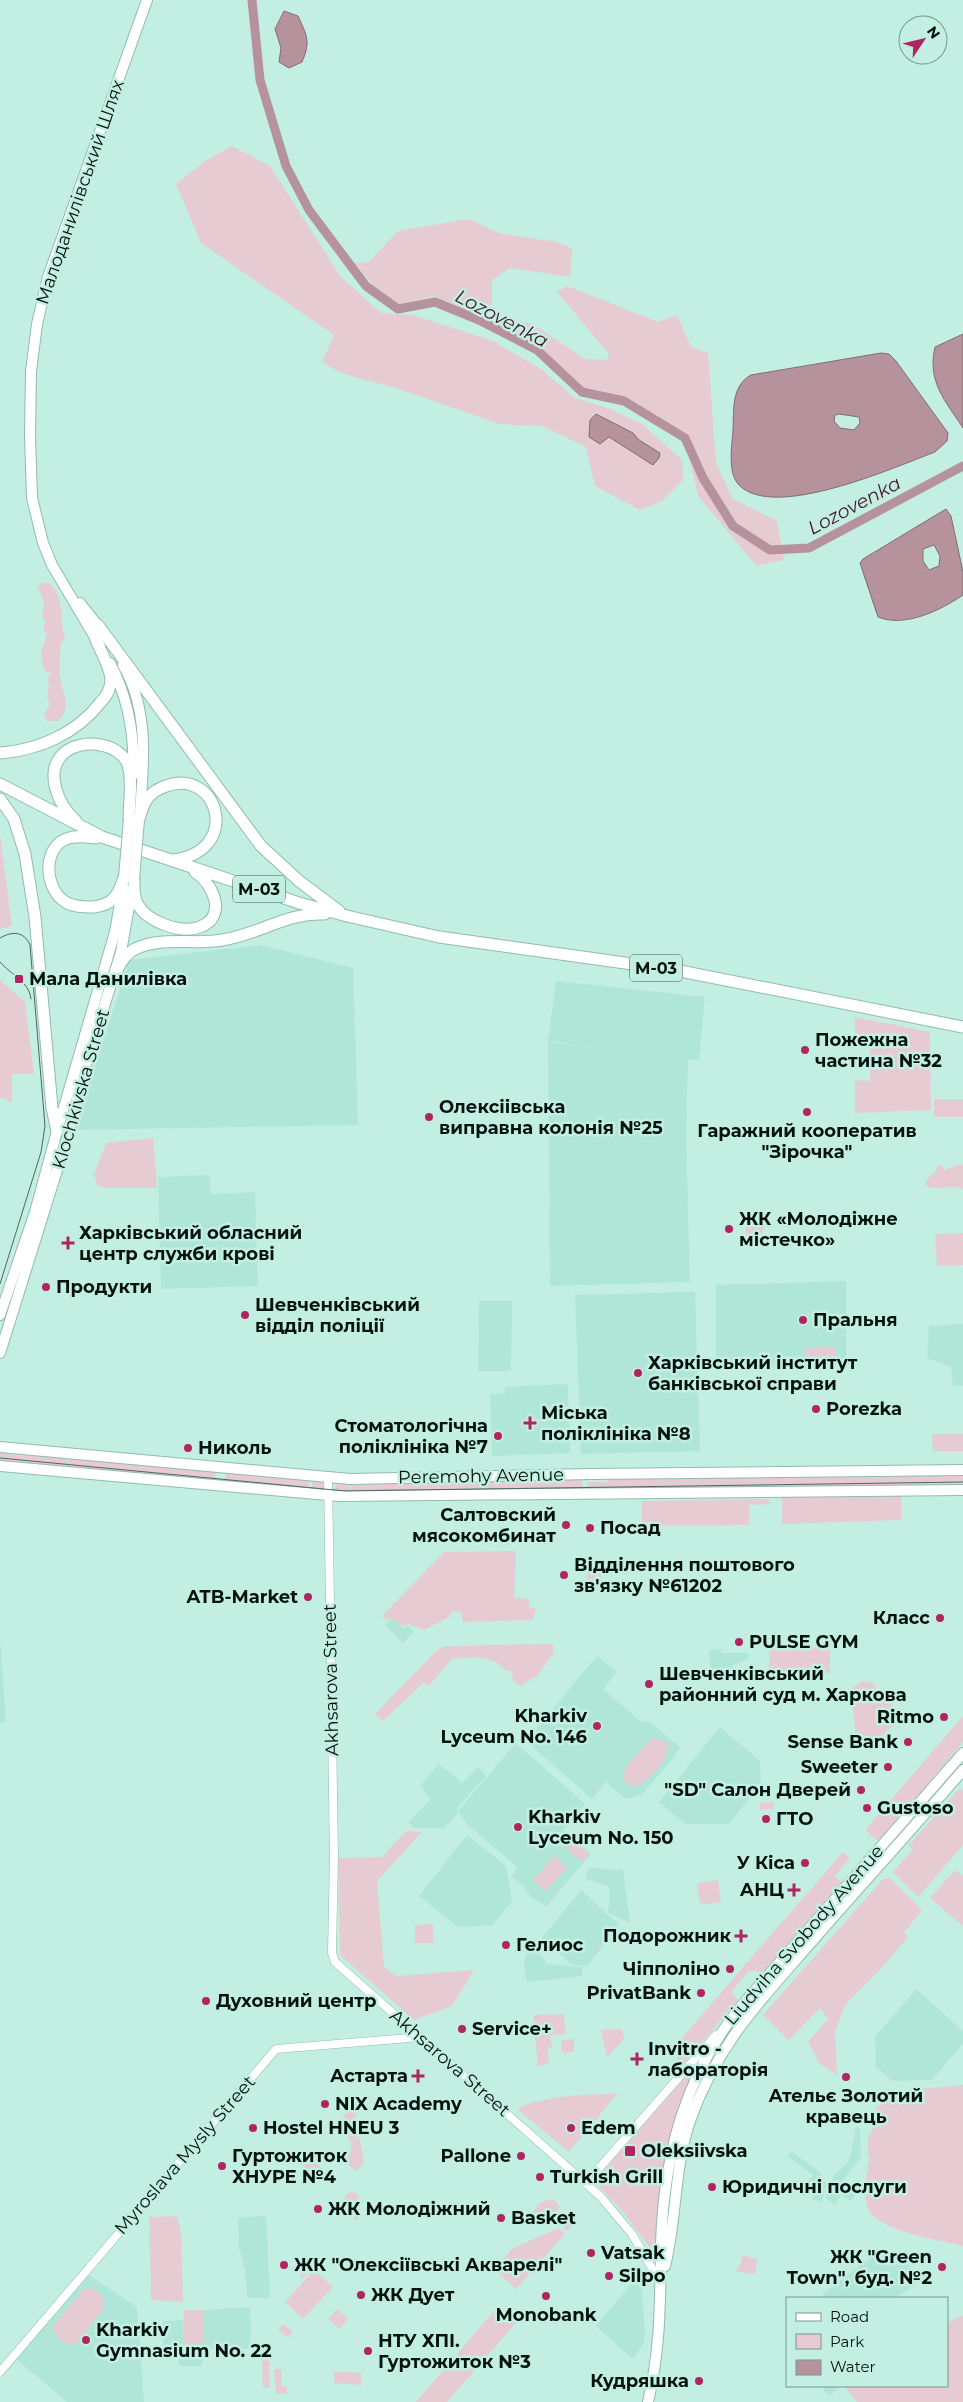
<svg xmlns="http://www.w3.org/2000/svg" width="963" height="2402" font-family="Montserrat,sans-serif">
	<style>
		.built { fill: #b0e6d7 }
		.green { fill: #e6cbd2 }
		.water { fill: #b6929c; stroke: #816c72; fill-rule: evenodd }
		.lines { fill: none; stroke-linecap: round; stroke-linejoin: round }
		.river { stroke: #b6929c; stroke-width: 9 }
		.minor-casing { stroke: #91bbaf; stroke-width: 9 }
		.major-casing { stroke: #91bbaf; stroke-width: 12 }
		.highway-casing { stroke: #91bbaf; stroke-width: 13 }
		.minor { stroke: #fff; stroke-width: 8 }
		.major { stroke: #fff; stroke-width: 10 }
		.highway { stroke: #fff; stroke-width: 11 }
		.tram { stroke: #4d6760; stroke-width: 1 }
		.major-bridge-casing { stroke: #91bbaf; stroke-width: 12; stroke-linecap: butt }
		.major-bridge { stroke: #fff; stroke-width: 10 }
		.poi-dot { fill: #b02461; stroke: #c3efe2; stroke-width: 2 }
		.labels { text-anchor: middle; stroke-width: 5; stroke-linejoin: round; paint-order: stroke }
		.shield { fill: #c3efe2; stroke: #3d554e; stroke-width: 1 }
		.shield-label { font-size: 16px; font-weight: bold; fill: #04130f }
		.street-label { font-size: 18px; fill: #04130f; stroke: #c3efe2 }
		.poi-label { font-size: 18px; font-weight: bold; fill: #04130f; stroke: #c3efe2; text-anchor: start }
		.water-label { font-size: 19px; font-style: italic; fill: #461728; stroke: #c3efe2 }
	</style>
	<rect width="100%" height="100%" fill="#c3efe2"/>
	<path class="built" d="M261 945 353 968 358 1125 75 1130 129 960Z
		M556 981 705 997 699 1060 688 1059 686 1135 690 1282 550 1286 548 1042 600 1048 548 1041Z
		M210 1175 211 1194 255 1192 258 1286 161 1289 158 1177Z
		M846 1281V1363L716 1369V1285Z
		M695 1292 700 1451 581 1454 575 1295Z
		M479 1301H512L511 1371H478Z
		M963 1324V1386H953L951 1367 927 1358 929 1326Z
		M568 1384 570 1453 492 1456 490 1394 505 1393V1387Z
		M392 1618 404 1629 407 1625 414 1632 403 1643 385 1625Z
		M0 1639 6 1722H0Z
		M721 1649V1653H749V1658L734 1665 722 1678 711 1679 709 1650Z
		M597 1656 617 1672 603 1689 640 1721 651 1723 680 1747 673 1759 641 1795 631 1798H624L606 1782 592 1799 526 1741Z
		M720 1727 760 1761 761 1783 729 1824H685L659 1802Z
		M516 1743 585 1804 563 1830 591 1854 546 1907 531 1897 524 1887 511 1876 517 1867 467 1824 458 1811Z
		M439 1764 462 1783 478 1767 486 1776 457 1808V1814L444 1828H415L408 1822 431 1799 420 1786Z
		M467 1835 506 1866 512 1901 492 1925 458 1927 419 1896Z
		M588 1868 623 1870 630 1923 608 1913 610 1887 586 1879Z
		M581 1890 619 1925 587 1966 573 1965 541 1939Z
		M533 1943 547 1964 582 1967V1976L527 1982 524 1961 528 1950Z
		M916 1989 963 2031V2043L932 2080 892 2081 876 2067 875 2037Z
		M856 2126 860 2129 861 2157 839 2185 855 2195 851 2201 841 2195 835 2205 826 2198 827 2192 834 2175 848 2162 852 2150Z
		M791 2151 822 2174 805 2197 799 2194 813 2175 787 2156Z
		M822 2181 827 2183 821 2202 812 2199Z
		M266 2216 270 2298H247L245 2269 239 2248 238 2218Z
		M879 2251 882 2256 907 2262 920 2281 896 2298H826L822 2294Z
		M89 2275 137 2307 144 2402H67L16 2359Z
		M634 2281 642 2289 645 2335 643 2344 633 2359 596 2326Z
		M250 2307 251 2349H203L202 2366H179V2355H163V2321L183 2320 184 2343H203L204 2310Z
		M821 2386H841L829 2396Z"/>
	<path class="green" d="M232 146 270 166 341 277 381 313 413 315 493 341 541 369 575 398 608 408 642 424 682 460 683 480 662 501 640 510 595 486 586 447 542 426 500 424 398 389 341 373 322 362 334 335 201 243 176 184 205 161Z
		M469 219 499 233 557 242 572 248 570 277 510 268 492 280V304L480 316 434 296 399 304 372 284 355 263 369 262 398 231Z
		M567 286 658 322 677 315 691 347 708 353 716 463 733 499 777 521 784 560 756 565 698 496 685 438 625 401 582 392 537 351 515 336 514 321 533 324 585 359 607 360 609 354 557 292Z
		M42 583H49C62 595 61 607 62 624 62 629 65 634 65 639L61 643C60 654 59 665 60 676 61 692 74 705 58 721H47L44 715 50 704 47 697 49 685 47 682 50 673 44 670 41 654 47 634 43 630 46 622 42 616 44 602 38 587Z
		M0 835 12 926 0 929Z
		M0 980 25 1002 34 1074H12V1103L0 1097Z
		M855 1017 930 1032 931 1110 855 1113V1080L870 1081V1044L855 1042Z
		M934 1099H963V1117H934Z
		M153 1138 157 1188H104L97 1185 94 1175 106 1143Z
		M960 1164 963 1165V1189C949 1183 937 1193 925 1185 926 1177 936 1173 939 1165L943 1166 944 1170Z
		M746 1212 764 1213 763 1238H746Z
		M963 1233V1265L937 1266 935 1234Z
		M797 1238H817V1244H797Z
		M836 1347 837 1363 806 1364 805 1348Z
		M932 1434H963V1451H933Z
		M0 1453 23 1456V1453L216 1471 215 1482 0 1460Z
		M226 1473 308 1480 310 1489 225 1483Z
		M963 1475V1487L588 1490 587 1482H608L609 1479Z
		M582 1478V1488L351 1494V1485L377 1484V1482Z
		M311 1480 323 1481 325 1490 314 1492Z
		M350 1482V1494L336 1491 335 1486 338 1483Z
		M901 1496V1520L782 1524V1497Z
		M769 1499V1504L749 1505V1525L642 1526V1501Z
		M516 1551 514 1598 530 1599 528 1607 536 1608 533 1620 463 1622 461 1612 452 1611 449 1617 424 1630 409 1624 403 1626 392 1618 387 1620 382 1616 444 1552Z
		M601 1570 602 1589 588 1590 587 1571Z
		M553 1644V1654L537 1676 520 1686 512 1680 513 1671H506C491 1654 473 1657 452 1659L429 1686 423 1683 383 1721 375 1714 438 1649 446 1646Z
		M830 1647V1673L769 1672V1648Z
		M862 1681 874 1683 880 1699 890 1702 896 1715V1723L866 1749H857L851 1689Z
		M963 1716V1742L879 1842 865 1830Z
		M651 1739C691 1735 648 1789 630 1786L624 1780 625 1768Z
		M960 1788 963 1791V1845L918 1897 893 1872 913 1849 908 1846Z
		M774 1802V1809L760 1810V1803Z
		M406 1831 422 1832 377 1881 384 1967 396 1976 474 1970 452 2006 414 2020 340 1955 338 1858 382 1857Z
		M570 1837 589 1854 582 1862 563 1846Z
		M843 1852 850 1858 835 1876 842 1882 763 1972 749 1971 731 1992 738 2000 681 2067 673 2048Z
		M554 1856 567 1867 546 1891 533 1880Z
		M955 1870 963 1876V1926L930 1898Z
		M890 1878 922 1910 904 1933 908 1937 878 1972 845 2005 835 2032 837 2075 820 2064 808 2042 828 2019 820 2008 789 2040 763 2015 883 1879Z
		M718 1880 721 1902 700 1905 697 1883Z
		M433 1924V1943H415V1925Z
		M564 2014 566 2034 550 2035 552 2048 548 2049 549 2064 538 2066 533 2015Z
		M622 2029 624 2039 607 2057 601 2030Z
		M574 2039V2052L562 2053 561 2040Z
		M689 2073 691 2078C666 2133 662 2187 657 2245L650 2248 624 2213 600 2188 598 2177 685 2076Z
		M963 2085V2246C942 2241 872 2230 867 2206 863 2191 867 2175 869 2160 869 2154 867 2147 868 2141 869 2135 872 2133 873 2127L868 2121 869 2116 893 2091Z
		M618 2093 569 2152 517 2109C542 2095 588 2095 618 2093Z
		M347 2112H355L364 2163 357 2171 344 2162C358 2146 350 2138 337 2125Z
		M302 2149 321 2167 304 2185Z
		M350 2192 358 2194 361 2216 356 2221 343 2199Z
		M554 2199 560 2207 551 2217 538 2225 526 2220 541 2202Z
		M572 2213 578 2219 567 2231 561 2225Z
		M177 2216 181 2233 183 2302 151 2300 149 2217Z
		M558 2228 565 2234 516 2289 494 2269 512 2249Z
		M742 2255 757 2259 755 2274 739 2272 736 2270 741 2263Z
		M312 2264 315 2266 301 2280 300 2267Z
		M314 2270 333 2287 303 2319 285 2302Z
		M89 2288C99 2290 106 2298 104 2308L77 2343 74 2345C64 2344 54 2336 53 2326L83 2290Z
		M497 2307 521 2317 447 2402H416Z
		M337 2309 348 2319 339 2329 328 2319Z
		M184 2310H204V2343L183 2344Z
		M963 2315V2402H857L845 2387 947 2386V2323Z
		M283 2324 293 2332 288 2338 278 2330Z
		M269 2360 270 2387 263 2388 262 2361Z
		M274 2369H281L282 2386H287V2393L276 2394Z
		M334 2371 361 2373V2385L334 2383Z"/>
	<path class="water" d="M284 11 298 16C307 36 311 41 302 62L289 68 279 62 281 48 275 29Z
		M963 334V428C945 400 927 382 935 347Z
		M881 353 889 354 896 361 948 433 947 441 935 452C895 467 774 521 739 485 727 472 732 446 733 430 734 410 731 386 751 375ZM839 414 859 417 860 423 854 430 840 428 834 421 835 415Z
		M596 414 633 433 639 440 660 453 659 458 653 465 609 437 600 444 589 437 590 420Z
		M946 509 951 516 963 572V595C941 610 905 628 878 617L860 563 863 559ZM934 545 940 556 939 566 929 570 923 561V549Z"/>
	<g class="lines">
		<path class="river" d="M252 0 260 80 286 166 309 210 366 286 398 309 435 302 479 320 537 350 582 392 624 401 685 438 703 478 733 526 770 550 809 548 963 466"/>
		<defs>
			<path id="minor" d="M328 1478 334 1855 332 1953 335 1962 600 2196 632 2234 660 2282
				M587 2182 716 2035
				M0 2372 276 2049 421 2037"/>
			<path id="major" d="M80 603 102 631
				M100 646 52 565 43 543 32 498 30 435 31 371 37 324 48 277 147 0
				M110 663C129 699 135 735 133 775
				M123 665C149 710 144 762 140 811
				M0 1315 35 1212 57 1131 115 932 123 886
				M0 1353 68 1135 85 1068 121 952 132 890
				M0 1447 350 1479 590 1474 963 1470
				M0 1466 339 1496 963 1490
				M665 2266C677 2218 674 2168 690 2121 717 2043 763 1998 815 1938 864 1882 915 1826 963 1770
				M648 2402C661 2347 660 2299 661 2243 664 2155 685 2073 743 2004L963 1753"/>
			<path id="highway" d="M98 625 261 846 299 881 339 911
				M0 753C38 750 76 734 100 703 106 697 111 688 111 679 110 667 101 652 96 640
				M0 784 102 837 299 903 347 916 439 937 675 970 963 1027
				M0 799 14 819 25 854 35 917 52 1108 57 1131
				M139 820C143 803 148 792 166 786 218 767 243 851 173 860
				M76 821C59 806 43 772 64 753 81 738 120 742 128 765 133 781 129 803 129 819
				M96 838C86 837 76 835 66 839 42 849 45 888 64 901 72 907 84 907 94 907 113 905 119 894 124 877
				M134 879C134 888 133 897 138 905 148 922 181 934 200 927 228 917 213 883 195 872
				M113 979C118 968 123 955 135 949 160 936 194 945 222 940 258 935 287 912 325 914"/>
		</defs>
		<use href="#minor" class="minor-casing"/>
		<use href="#major" class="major-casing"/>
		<use href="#highway" class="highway-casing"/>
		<use href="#minor" class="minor"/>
		<use href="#major" class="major"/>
		<use href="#highway" class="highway"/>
		<path class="tram" d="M0 938C12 931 24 931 30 945L45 1126 41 1152 0 1284
			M0 962C11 975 29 981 31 999
			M0 1458 345 1491 963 1482"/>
		<defs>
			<path id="major-bridge" d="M124 877 129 819
				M134 879 139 820"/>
		</defs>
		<use href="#major-bridge" class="major-bridge-casing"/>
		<use href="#major-bridge" class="major-bridge"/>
	</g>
	<g class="poi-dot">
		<rect x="14" y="974" width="10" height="10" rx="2.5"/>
		<circle cx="805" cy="1050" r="5"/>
		<circle cx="807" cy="1112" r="5"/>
		<circle cx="429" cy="1117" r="5"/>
		<circle cx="729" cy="1229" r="5"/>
		<path d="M65.5 1235.5h5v5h5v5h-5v5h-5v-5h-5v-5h5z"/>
		<circle cx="46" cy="1287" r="5"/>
		<circle cx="245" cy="1315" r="5"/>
		<circle cx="803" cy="1320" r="5"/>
		<circle cx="638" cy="1373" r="5"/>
		<circle cx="816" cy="1409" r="5"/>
		<path d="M527.5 1415.5h5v5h5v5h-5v5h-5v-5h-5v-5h5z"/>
		<circle cx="498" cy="1436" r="5"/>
		<circle cx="188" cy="1448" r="5"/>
		<circle cx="566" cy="1525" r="5"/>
		<circle cx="590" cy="1528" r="5"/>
		<circle cx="564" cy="1575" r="5"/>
		<circle cx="308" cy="1597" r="5"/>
		<circle cx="940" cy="1618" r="5"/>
		<circle cx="739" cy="1642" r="5"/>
		<circle cx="649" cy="1684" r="5"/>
		<circle cx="944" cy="1717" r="5"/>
		<circle cx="597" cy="1726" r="5"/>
		<circle cx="908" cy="1742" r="5"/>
		<circle cx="888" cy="1767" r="5"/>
		<circle cx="861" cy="1790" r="5"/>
		<circle cx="867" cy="1808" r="5"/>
		<circle cx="766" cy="1819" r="5"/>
		<circle cx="518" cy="1827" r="5"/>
		<circle cx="805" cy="1863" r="5"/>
		<path d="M791.5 1882.5h5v5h5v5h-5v5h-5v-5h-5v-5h5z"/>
		<path d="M738.5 1928.5h5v5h5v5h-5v5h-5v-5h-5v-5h5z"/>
		<circle cx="506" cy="1945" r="5"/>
		<circle cx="730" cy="1969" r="5"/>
		<circle cx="701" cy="1993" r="5"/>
		<circle cx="206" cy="2001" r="5"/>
		<circle cx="462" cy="2029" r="5"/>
		<path d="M634.5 2051.5h5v5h5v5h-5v5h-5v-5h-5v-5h5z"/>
		<path d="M415.5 2068.5h5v5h5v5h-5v5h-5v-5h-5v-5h5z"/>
		<circle cx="846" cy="2077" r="5"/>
		<circle cx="325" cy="2104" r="5"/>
		<circle cx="253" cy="2128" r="5"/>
		<circle cx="571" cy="2128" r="5"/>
		<rect x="624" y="2145" width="12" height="12" rx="2.5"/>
		<circle cx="521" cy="2156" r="5"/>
		<circle cx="222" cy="2166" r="5"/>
		<circle cx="540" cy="2177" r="5"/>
		<circle cx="712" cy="2187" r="5"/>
		<circle cx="318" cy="2209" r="5"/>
		<circle cx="501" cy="2218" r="5"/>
		<circle cx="591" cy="2253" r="5"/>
		<circle cx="284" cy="2265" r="5"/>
		<circle cx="942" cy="2267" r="5"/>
		<circle cx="609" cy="2276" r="5"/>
		<circle cx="361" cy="2295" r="5"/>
		<circle cx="546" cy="2296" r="5"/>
		<circle cx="86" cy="2340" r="5"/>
		<circle cx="368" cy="2351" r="5"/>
		<circle cx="699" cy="2381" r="5"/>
	</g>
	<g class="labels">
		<g class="shield">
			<rect x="233" y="875.5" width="52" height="27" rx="4"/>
			<rect x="630" y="954.5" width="52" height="27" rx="4"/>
		</g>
		<g class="shield-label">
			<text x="259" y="895">М-03</text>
			<text x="656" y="974">М-03</text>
		</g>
		<g class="street-label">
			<text transform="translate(80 192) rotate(-71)" y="6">Малоданилівський Шлях</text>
			<text transform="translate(81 1089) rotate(-74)" y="6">Klochkivska Street</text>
			<text transform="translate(481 1476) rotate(-1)" y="6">Peremohy Avenue</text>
			<text transform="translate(331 1680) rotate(-91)" y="6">Akhsarova Street</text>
			<text transform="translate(804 1935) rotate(-49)" y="6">Liudviha Svobody Avenue</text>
			<text transform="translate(450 2063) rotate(41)" y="6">Akhsarova Street</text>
			<text transform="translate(185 2155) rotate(-49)" y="6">Myroslava Mysly Street</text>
		</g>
		<g class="poi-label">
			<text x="29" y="985">Мала Данилівка</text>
			<text x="815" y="1046">Пожежна<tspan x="815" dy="21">частина №32</tspan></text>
			<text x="439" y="1113">Олексіівська<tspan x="439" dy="21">виправна колонія №25</tspan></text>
			<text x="807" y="1137" text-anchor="middle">Гаражний кооператив<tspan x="807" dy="21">"Зірочка"</tspan></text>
			<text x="739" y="1225">ЖК «Молодіжне<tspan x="739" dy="21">містечко»</tspan></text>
			<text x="79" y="1239">Харківський обласний<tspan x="79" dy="21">центр служби крові</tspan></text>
			<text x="56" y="1293">Продукти</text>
			<text x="255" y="1311">Шевченківський<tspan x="255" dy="21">відділ поліції</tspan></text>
			<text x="813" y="1326">Пральня</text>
			<text x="648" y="1369">Харківський інститут<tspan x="648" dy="21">банківської справи</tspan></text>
			<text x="826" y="1415">Porezka</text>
			<text x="541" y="1419">Міська<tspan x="541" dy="21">поліклініка №8</tspan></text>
			<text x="488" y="1432" text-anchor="end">Стоматологічна<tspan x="488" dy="21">поліклініка №7</tspan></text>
			<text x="198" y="1454">Николь</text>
			<text x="556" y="1521" text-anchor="end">Салтовский<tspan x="556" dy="21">мясокомбинат</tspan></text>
			<text x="600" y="1534">Посад</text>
			<text x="574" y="1571">Відділення поштового<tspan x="574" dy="21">зв'язку №61202</tspan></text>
			<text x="298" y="1603" text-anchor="end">ATB-Market</text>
			<text x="930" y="1624" text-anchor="end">Класс</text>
			<text x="749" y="1648">PULSE GYM</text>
			<text x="659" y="1680">Шевченківський<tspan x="659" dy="21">районний суд м. Харкова</tspan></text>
			<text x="587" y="1722" text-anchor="end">Kharkiv<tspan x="587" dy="21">Lyceum No. 146</tspan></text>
			<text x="934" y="1723" text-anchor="end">Ritmo</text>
			<text x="898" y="1748" text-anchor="end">Sense Bank</text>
			<text x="878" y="1773" text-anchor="end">Sweeter</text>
			<text x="851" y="1796" text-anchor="end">"SD" Салон Дверей</text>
			<text x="877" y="1814">Gustoso</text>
			<text x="528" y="1823">Kharkiv<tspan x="528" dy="21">Lyceum No. 150</tspan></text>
			<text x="776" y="1825">ГТО</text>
			<text x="795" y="1869" text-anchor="end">У Кіса</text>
			<text x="784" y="1896" text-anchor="end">АНЦ</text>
			<text x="731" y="1942" text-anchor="end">Подорожник</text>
			<text x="516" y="1951">Гелиос</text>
			<text x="720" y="1975" text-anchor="end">Чіпполіно</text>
			<text x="691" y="1999" text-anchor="end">PrivatBank</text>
			<text x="216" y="2007">Духовний центр</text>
			<text x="472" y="2035">Service+</text>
			<text x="648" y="2055">Invitro -<tspan x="648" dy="21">лабораторія</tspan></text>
			<text x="408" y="2082" text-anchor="end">Астарта</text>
			<text x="846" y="2102" text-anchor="middle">Ательє Золотий<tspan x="846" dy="21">кравець</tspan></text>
			<text x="335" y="2110">NIX Academy</text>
			<text x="263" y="2134">Hostel HNEU 3</text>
			<text x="581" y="2134">Edem</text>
			<text x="641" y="2157">Oleksiivska</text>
			<text x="232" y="2162">Гуртожиток<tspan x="232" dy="21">ХНУРЕ №4</tspan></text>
			<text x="511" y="2162" text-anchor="end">Pallone</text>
			<text x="550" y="2183">Turkish Grill</text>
			<text x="722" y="2193">Юридичні послуги</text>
			<text x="328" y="2215">ЖК Молодіжний</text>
			<text x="511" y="2224">Basket</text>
			<text x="601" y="2259">Vatsak</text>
			<text x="932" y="2263" text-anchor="end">ЖК "Green<tspan x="932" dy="21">Town", буд. №2</tspan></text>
			<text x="294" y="2271">ЖК "Олексіївські Акварелі"</text>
			<text x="619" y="2282">Silpo</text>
			<text x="371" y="2301">ЖК Дует</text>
			<text x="546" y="2321" text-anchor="middle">Monobank</text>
			<text x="96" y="2336">Kharkiv<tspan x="96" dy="21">Gymnasium No. 22</tspan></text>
			<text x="378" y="2347">НТУ ХПІ.<tspan x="378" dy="21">Гуртожиток №3</tspan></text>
			<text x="689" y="2387" text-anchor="end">Кудряшка</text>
		</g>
		<g class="water-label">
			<text transform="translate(502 318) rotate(28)" y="7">Lozovenka</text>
			<text transform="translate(854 505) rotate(-28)" y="7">Lozovenka</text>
		</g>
	</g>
	<rect x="786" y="2297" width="162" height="90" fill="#c3efe2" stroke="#77978e"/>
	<rect x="796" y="2313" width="25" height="8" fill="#ffffff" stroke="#77978e"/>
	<text x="830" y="2322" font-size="15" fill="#04130f">Road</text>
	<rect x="796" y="2334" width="25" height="15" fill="#e6cbd2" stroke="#77978e"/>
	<text x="830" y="2347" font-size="15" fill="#04130f">Park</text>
	<rect x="796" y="2360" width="25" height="15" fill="#b6929c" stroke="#77978e"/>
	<text x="830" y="2372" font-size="15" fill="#04130f">Water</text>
	<g transform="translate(923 40) rotate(55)"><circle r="24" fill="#c3efe2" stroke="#77978e"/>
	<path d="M0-4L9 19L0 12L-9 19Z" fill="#b02461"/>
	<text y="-8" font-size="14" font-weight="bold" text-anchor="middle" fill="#04130f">N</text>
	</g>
</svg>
